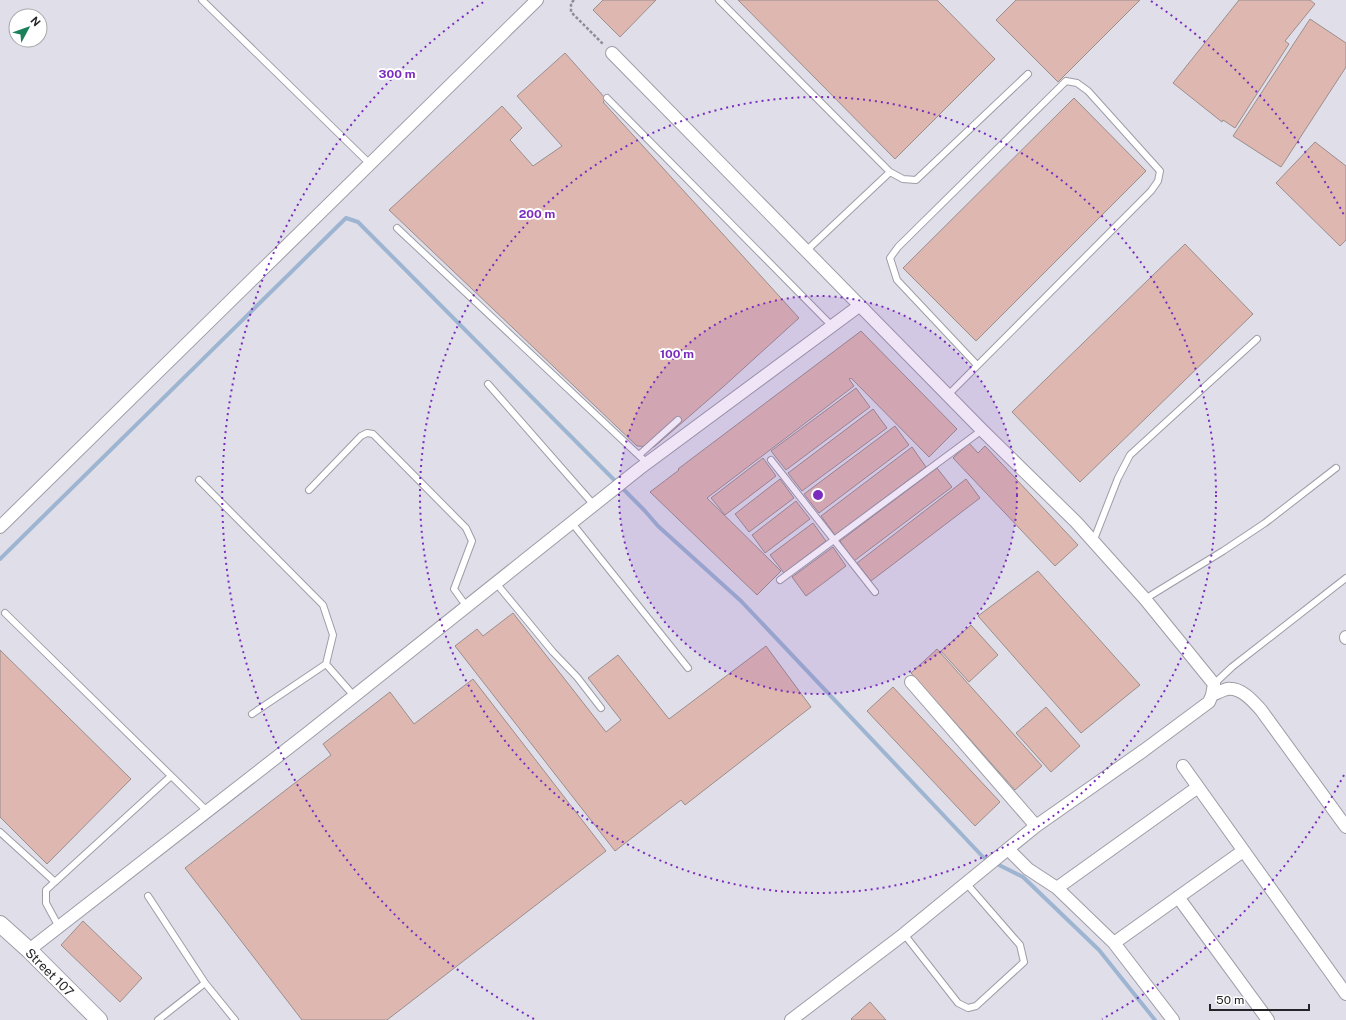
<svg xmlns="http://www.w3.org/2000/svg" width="1346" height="1020" font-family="'Public Sans',sans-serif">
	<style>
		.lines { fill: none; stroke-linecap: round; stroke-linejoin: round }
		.stream { stroke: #9eb5d1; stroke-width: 4 }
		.building { fill: #dfb7b1; stroke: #9a8e8d }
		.lane-casing { stroke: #9d9da7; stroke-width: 8 }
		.street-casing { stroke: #9d9da7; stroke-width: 14 }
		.secondary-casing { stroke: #9d9da7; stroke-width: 18 }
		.path { stroke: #8f8e95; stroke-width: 2.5; stroke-dasharray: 3 2; stroke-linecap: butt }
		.lane { stroke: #fff; stroke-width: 6 }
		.street { stroke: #fff; stroke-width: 12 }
		.secondary { stroke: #fff; stroke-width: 16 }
		.ring { fill: none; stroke: #7b2cbf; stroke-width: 2; stroke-dasharray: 2 4 }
		.labels { text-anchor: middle; stroke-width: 4; stroke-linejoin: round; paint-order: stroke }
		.street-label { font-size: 13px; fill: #242327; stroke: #fff }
		.centre { fill: #7b2cbf; stroke: #fff; stroke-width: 2 }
		.ring-label { font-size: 12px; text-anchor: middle; font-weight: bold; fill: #7b2cbf; stroke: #fff; stroke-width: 4; stroke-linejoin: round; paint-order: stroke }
	</style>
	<rect width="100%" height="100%" fill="#e0dfe9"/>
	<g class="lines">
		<path class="stream" d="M0 559 346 218 358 222 645 511 658 526 741 601 983 857 1023 877 1099 950 1155 1020"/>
	</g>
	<path class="building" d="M603 0H656L620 37 593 10Z
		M738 0H937L995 59 895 159Z
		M1016 0H1140L1058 82 996 20Z
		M1239 0H1310L1315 4 1285 41 1289 44 1235 128 1223 120 1222 122 1173 83Z
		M1310 19 1346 43V67L1281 167 1233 136Z
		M565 53 606 99 603 102 799 318 723 387 654 447 637 446 389 210 502 106 522 128 510 140 533 166 562 146 517 96Z
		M1074 98 1146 171 976 341 903 268Z
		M1315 142 1346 166V240L1340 246 1276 183Z
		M1185 244 1253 314 1080 482 1012 412Z
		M861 331 957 429 929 457 851 378 849 379 854 386 707 498 781 571 757 595 650 492 679 470 678 469Z
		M856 388 870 407 786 470 771 451Z
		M873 409 887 428 802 491 788 473Z
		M895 426 909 445 819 513 804 494Z
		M969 443 978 453 985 446 1078 545 1055 566 953 458Z
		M912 447 926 467 835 535 821 516Z
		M763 458 776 476 725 515 711 498Z
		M937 468 952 487 854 561 840 541Z
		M780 479 794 498 749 532 735 514Z
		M966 479 980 498 871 581 857 563Z
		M796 501 810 519 765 553 752 535Z
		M813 523 826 541 784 573 770 555Z
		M833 547 846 566 806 596 792 577Z
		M1038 571 1140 685 1081 733 978 616Z
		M513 613 606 732 621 720 588 678 618 655 669 719 766 646 811 707 685 805 681 800 615 851 455 646 477 629 483 636Z
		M971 625 998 655 969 682 941 651Z
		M937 649 1042 766 1015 790 911 673Z
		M0 650 131 779 47 864 0 817Z
		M473 679 606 851 387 1020H302L185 868 331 755 323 744 390 692 414 724Z
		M893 687 1000 802 975 826 867 711Z
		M1046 707 1080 746 1051 772 1016 733Z
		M83 921 142 978 120 1002 61 945Z
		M870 1002 886 1020H852L851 1019Z"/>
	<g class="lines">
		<defs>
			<path id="lane" d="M202 0 370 164
				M719 0 890 172 903 179 916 180 1028 74
				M607 98 832 326
				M397 228 647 463
				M806 251 890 172
				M488 384 594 505
				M948 395 1151 191 1158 181 1160 171 1088 91 1077 83 1066 81 898 247 890 258 897 280 977 365
				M639 455 678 420
				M771 460 875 592
				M199 480 323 605 333 635 326 664 354 696
				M309 490 361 436 367 433 373 434 466 528 472 541 454 589 467 607
				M572 523 688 668
				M1093 542 1118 478 1130 455 1257 339
				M780 580 982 430
				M496 583 553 652 577 677 601 708
				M1145 599 1223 551 1265 523 1336 468
				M5 613 207 811
				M1214 684 1232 667 1346 578
				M252 714 326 664
				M0 832 55 882
				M148 896 205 983 158 1020
				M59 927 46 903V890L171 776
				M904 934 958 1003 968 1008 976 1006 1024 962 1020 945 966 883
				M205 983 235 1020"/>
			<path id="street" d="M612 53 982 430 1076 522 1145 599 1214 684 1212 695 1209 702 1143 751 1036 826 904 934 791 1020
				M0 527 537 0
				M1346 637V638
				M911 682 1036 826
				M1212 695C1217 693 1223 690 1227 689 1241 687 1253 701 1261 710L1346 827
				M1183 766 1346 994
				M1008 849 1028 869 1057 888 1114 943 1173 1020
				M1057 888 1198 787
				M1178 897 1268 1020
				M1114 943 1243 851
				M29 950 309 732 639 469 859 306"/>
			<path id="secondary" d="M0 924 29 950 99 1020"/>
		</defs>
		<use href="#lane" class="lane-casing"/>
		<use href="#street" class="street-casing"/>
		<use href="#secondary" class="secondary-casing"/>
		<path class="path" d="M574 0 571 3V12L604 45"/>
		<use href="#lane" class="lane"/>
		<use href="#street" class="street"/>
		<use href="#secondary" class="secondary"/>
	</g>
	<circle cx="818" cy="495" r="199" fill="#7b2cbf" fill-opacity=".12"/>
	<g class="ring">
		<circle cx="818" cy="495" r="199"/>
		<circle cx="818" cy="495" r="398"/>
		<path d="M1344 775A596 596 0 0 1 1102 1019M534 1019A596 596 0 0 1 485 1M1151 1A596 596 0 0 1 1344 215"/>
	</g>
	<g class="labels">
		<g class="street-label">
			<text transform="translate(50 972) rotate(45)" y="5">Street 107</text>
		</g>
	</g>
	<circle cx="818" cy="495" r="6" class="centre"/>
	<g class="ring-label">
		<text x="397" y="78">300 m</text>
		<text x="537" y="218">200 m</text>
		<text x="677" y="358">100 m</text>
	</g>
	<g transform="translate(28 28) rotate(49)"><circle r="19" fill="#ffffff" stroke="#a7a7a9"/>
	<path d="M0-3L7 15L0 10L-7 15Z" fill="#1a815b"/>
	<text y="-6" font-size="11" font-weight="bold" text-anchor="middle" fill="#242327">N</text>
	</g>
	<path d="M1210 1004v6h99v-6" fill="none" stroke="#242327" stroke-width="2"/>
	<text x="1216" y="1004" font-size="12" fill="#242327" stroke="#ffffff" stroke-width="3" paint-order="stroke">50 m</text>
</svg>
